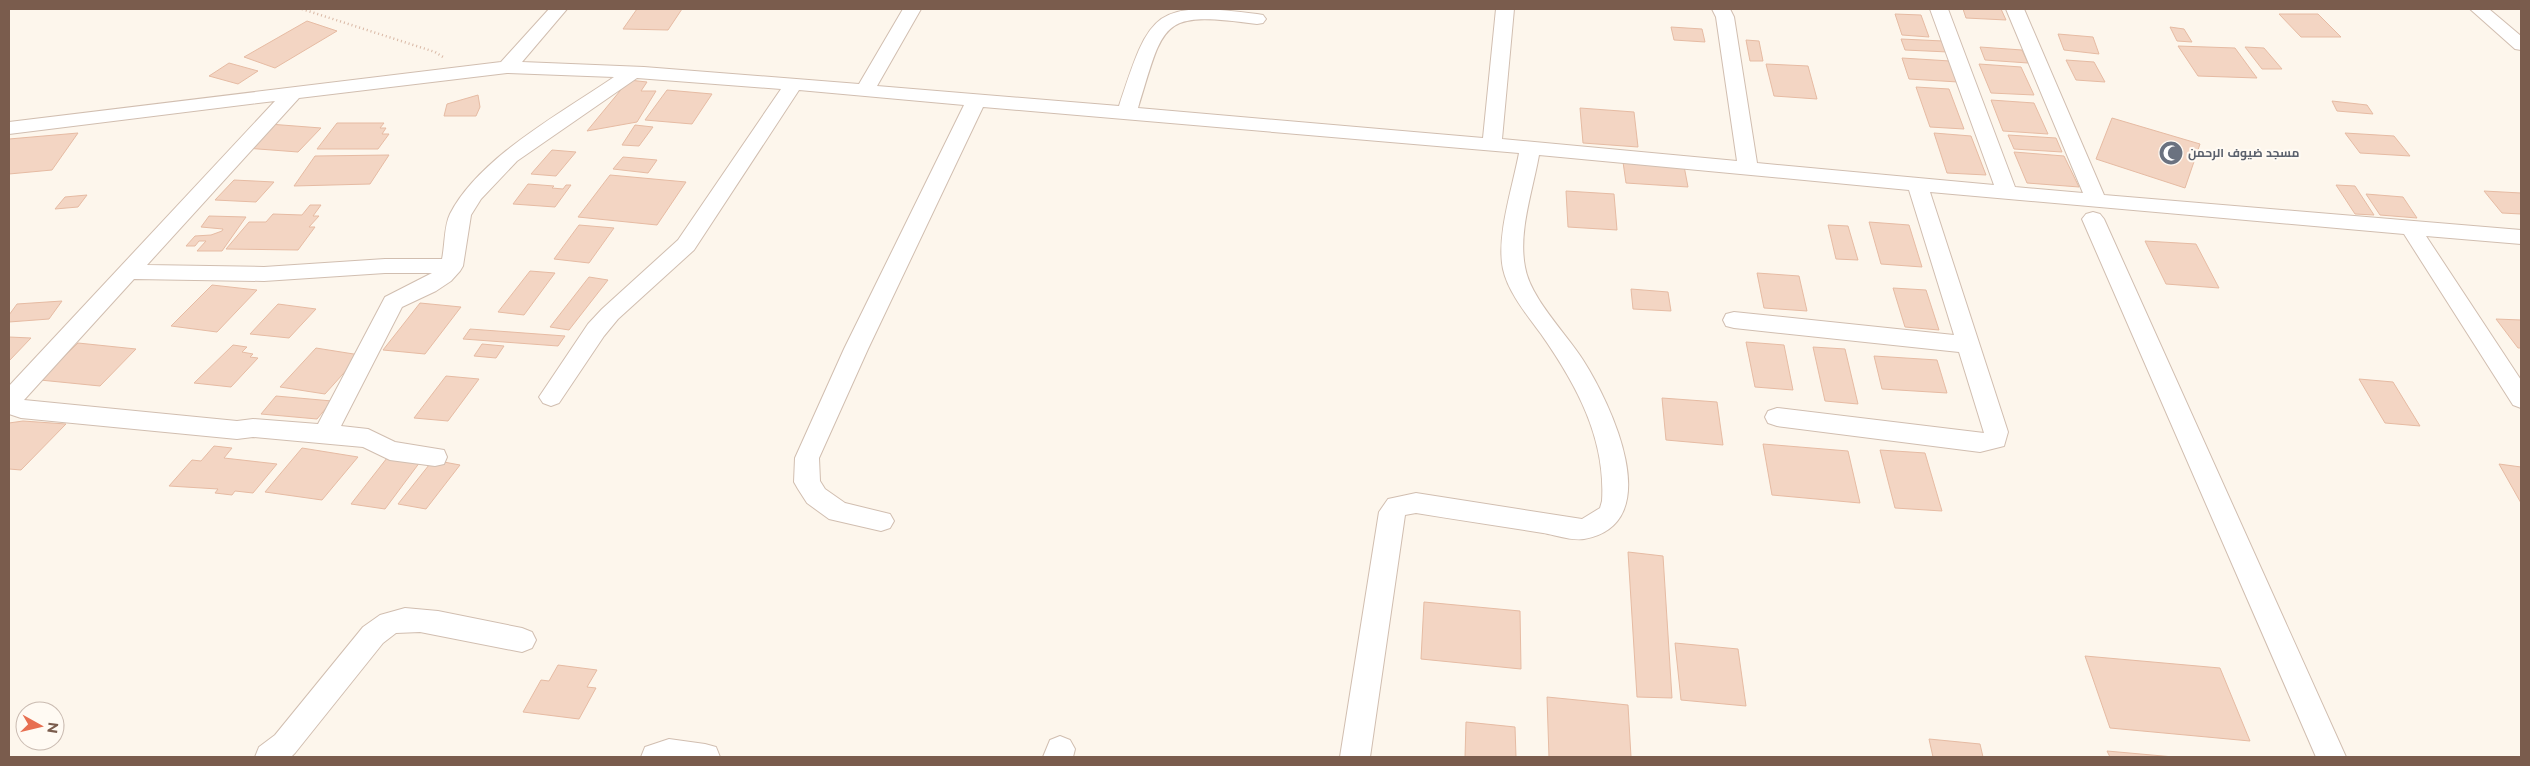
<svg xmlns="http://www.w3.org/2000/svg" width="2530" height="766" font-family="Montserrat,Cairo,sans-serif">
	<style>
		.building { fill: #f3d5c3; stroke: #e6bba3 }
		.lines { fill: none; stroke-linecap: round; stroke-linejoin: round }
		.minor-casing { stroke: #d1beb0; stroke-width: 2 }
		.path { stroke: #d9b8a5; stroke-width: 2.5; stroke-dasharray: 1 3; stroke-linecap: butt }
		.minor { fill: #fff; fill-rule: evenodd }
		.labels { text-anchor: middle; stroke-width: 4; stroke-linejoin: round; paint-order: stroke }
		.worship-label { font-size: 12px; font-weight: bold; fill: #5b616d; stroke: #fffaf3; text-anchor: start }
	</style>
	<rect width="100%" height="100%" fill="#fdf6ec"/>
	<path class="building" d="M637 9H682L668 30 623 29Z
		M1963 9H2001L2006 20 1966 18Z
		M1895 14 1921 15 1929 37 1902 35Z
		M2279 14H2318L2341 37H2301Z
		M307 21 337 31 275 68 244 57Z
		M1671 27 1702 29 1705 42 1674 40Z
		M2170 27 2184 29 2192 42 2177 41Z
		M2058 34 2093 37 2099 54 2064 50Z
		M1901 39 1943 41 1948 52 1905 50Z
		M1746 40 1759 41 1763 61H1750Z
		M2178 46 2235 48 2257 78 2198 76Z
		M1980 47 2022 50 2028 63 1985 60Z
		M2245 47 2264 48 2282 69H2262Z
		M1902 58 1950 61 1958 82 1909 79Z
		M2066 60 2094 62 2105 82 2076 80Z
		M229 63 258 71 238 84 209 76Z
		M1766 64 1808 66 1817 99 1774 96Z
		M1979 64 2021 67 2034 95 1991 93Z
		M629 80 647 82 641 91H656L637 122 587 131Z
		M1916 87 1949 89 1964 129 1930 127Z
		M667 90 712 94 692 124 645 120Z
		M478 95 480 107 476 116H444L447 104Z
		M1991 100 2034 103 2048 134 2003 131Z
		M2332 101 2367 105 2373 114 2337 111Z
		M1580 108 1634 112 1638 147 1583 143Z
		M2112 118 2200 144 2185 188 2096 159Z
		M337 123H384L380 128H386L382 134H389L378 149H317Z
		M269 124 321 128 298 152 245 148Z
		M635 125 653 127 639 146 622 145Z
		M78 133 52 170 9 174V139Z
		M1934 133 1971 136 1986 175 1947 173Z
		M2345 133 2394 136 2410 156 2360 153Z
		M2008 135 2056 138 2062 152 2014 149Z
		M552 150 576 152 556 176 531 174Z
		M2014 152 2064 156 2079 187 2027 183Z
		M389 155 370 184 294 186 315 156Z
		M623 157 657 160 648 173 613 169Z
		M1623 162 1684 166 1688 187 1626 183Z
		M610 175 686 182 657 225 578 217Z
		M234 180 274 182 256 202 215 200Z
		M528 184 554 186 552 188 563 189 566 185H571L555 207 513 204Z
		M2336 185 2355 186 2374 215 2355 214Z
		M1566 191 1614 194 1617 230 1568 227Z
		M2484 191 2521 193V214L2502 213Z
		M2366 194 2403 197 2417 218 2380 215Z
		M87 195 78 207 55 209 65 197Z
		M310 205H321L313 216H319L309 227H315L298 250 226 249 249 222H266L273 214 302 215Z
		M209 216 246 217 222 251H197L206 241H199L195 246H186L195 236 211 235 222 231 223 229 201 227Z
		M1869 222 1909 225 1922 267 1881 264Z
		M579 225 614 228 589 263 554 259Z
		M1828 225 1848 226 1858 260 1836 259Z
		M2145 241 2196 244 2219 288 2166 284Z
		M530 271 555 273 524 315 498 312Z
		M1757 273 1799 276 1807 311 1764 308Z
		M589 277 608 280 569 330 550 327Z
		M212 285 257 290 217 332 171 326Z
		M1893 288 1926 290 1939 330 1905 327Z
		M1631 289 1668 292 1671 311 1633 309Z
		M62 301 49 319 9 322V315L17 304Z
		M420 303 461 307 425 354 383 350Z
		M278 304 316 309 289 338 250 334Z
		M2496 319 2521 320V348H2518Z
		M470 329 565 336 558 346 463 339Z
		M9 337 31 338 9 361Z
		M1746 342 1784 345 1793 390 1755 387Z
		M78 343 136 349 100 386 40 380Z
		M482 344 504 346 496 358 474 356Z
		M233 345 247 347 242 352 253 354 250 357 258 358 231 387 194 383Z
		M1813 347 1845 349 1858 404 1825 401Z
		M316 348 360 355 325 394 280 387Z
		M1874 356 1937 360 1947 393 1882 389Z
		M446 376 479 379 448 421 414 418Z
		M2359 379 2393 382 2420 426 2385 423Z
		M276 396 332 401 317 419 261 414Z
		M1662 398 1717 402 1723 445 1666 440Z
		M23 421 66 424 21 470 9 469V423Z
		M1763 444 1848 451 1860 503 1772 495Z
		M214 446 232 448 224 458 277 464 253 493 235 491 232 495 215 493 218 489 169 486 192 460 201 461Z
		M302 448 358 457 322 500 265 492Z
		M1880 450 1925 453 1942 511 1895 508Z
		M387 458 420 462 385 509 351 504Z
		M433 460 460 465 426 509 398 504Z
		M2499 464 2521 467V503Z
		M1628 552 1663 556 1672 698 1637 697Z
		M1424 602 1520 611 1521 669 1421 659Z
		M1675 643 1738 649 1746 706 1681 700Z
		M2085 656 2220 668 2250 741 2110 728Z
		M558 665 597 670 587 687 596 688 579 719 523 712 541 680 549 681Z
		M1547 697 1628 705 1631 757H1549Z
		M1466 722 1515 727 1516 757H1465Z
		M1929 739 1980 744 1983 757H1933Z
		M2107 751 2174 757H2110Z"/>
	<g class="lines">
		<defs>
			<path id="minor" d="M549 9H567L522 62 644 67 859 84 903 9H921L877 86 1119 106C1150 12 1153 0 1257 14L1263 15 1266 19 1263 23 1257 24C1160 11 1165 20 1138 108L1483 138 1496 9H1514L1502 139 1737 161 1716 17 1712 9H1730L1734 17 1757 163 1994 185 1930 9H1948L2015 187 2083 193 2006 9H2024L2104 195 2521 230V244L2426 236 2521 380V408L2513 405 2404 234 1930 192 2008 432 2004 446 1980 452 1777 426 1768 423 1765 417 1768 411 1777 408 1984 433 1959 352 1734 328 1726 326 1723 320 1726 314 1734 312 1954 335 1909 190 1539 155C1533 190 1518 231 1525 267 1530 298 1566 333 1583 360 1610 402 1669 524 1584 539 1572 541 1555 535 1543 533 1501 526 1458 520 1416 513L1405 515 1370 757H1340L1379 512 1388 499 1416 493 1582 519 1600 508 1602 501C1606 438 1576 384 1541 334 1527 315 1508 292 1503 269 1496 236 1513 186 1519 153L983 107 868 349 819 458 820 481 825 489 845 503 890 514 894 521 890 528 881 531 829 519 807 503 798 489 794 482 795 458 844 349 964 105 799 90 694 250 618 319 604 336 559 403 551 406 543 403 539 397 588 324 602 309 678 240 781 89 637 78 517 161 481 199 471 215 463 266 460 271 451 281 436 291 402 307 341 426 368 429 395 442 444 450 447 457 444 464 435 466 390 460 363 447 253 437 237 439 21 418 9 414V386L275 101 9 134V122L501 62ZM507 73 614 77C563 112 479 157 450 214 444 226 445 245 442 259H385L264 267 147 265 299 98ZM385 273H432L385 297 318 424 253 419 237 421 24 400 134 279 264 281Z
				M2470 9H2489L2521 36V50L2515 49Z
				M2093 212 2100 214 2104 219 2346 757H2316L2082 219 2086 214Z
				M405 608 438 611 522 628 532 632 536 640 532 648 522 652 420 632 396 633 383 643 295 753 291 757H255L259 747 275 735 363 627 380 615Z
				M1060 736 1070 740 1075 749 1073 757H1043L1050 740Z
				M669 739 705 744 716 747 720 757H641L645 747Z"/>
		</defs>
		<use href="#minor" class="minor-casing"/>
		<path class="path" d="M302 9 435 52 443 57"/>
		<use href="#minor" class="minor"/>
	</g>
	<defs>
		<symbol id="mosque-disc" viewBox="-11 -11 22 22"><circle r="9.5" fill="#6b7280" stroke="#fffaf3"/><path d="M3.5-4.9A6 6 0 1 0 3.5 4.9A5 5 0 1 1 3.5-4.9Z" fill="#fff"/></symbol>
	</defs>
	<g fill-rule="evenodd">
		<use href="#mosque-disc" x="2157" y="139" width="28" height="28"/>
	</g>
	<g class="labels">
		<g class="worship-label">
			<text x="2188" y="157">مسجد ضيوف الرحمن</text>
		</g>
	</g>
	<rect width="2530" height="766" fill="none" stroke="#7a5c4d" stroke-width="20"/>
	<g transform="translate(40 726) rotate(98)"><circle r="24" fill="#fffaf3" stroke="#cabbb1"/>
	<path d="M0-4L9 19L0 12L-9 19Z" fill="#e76f51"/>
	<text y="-8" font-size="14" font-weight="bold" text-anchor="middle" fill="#7a5c4d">N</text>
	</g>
</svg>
